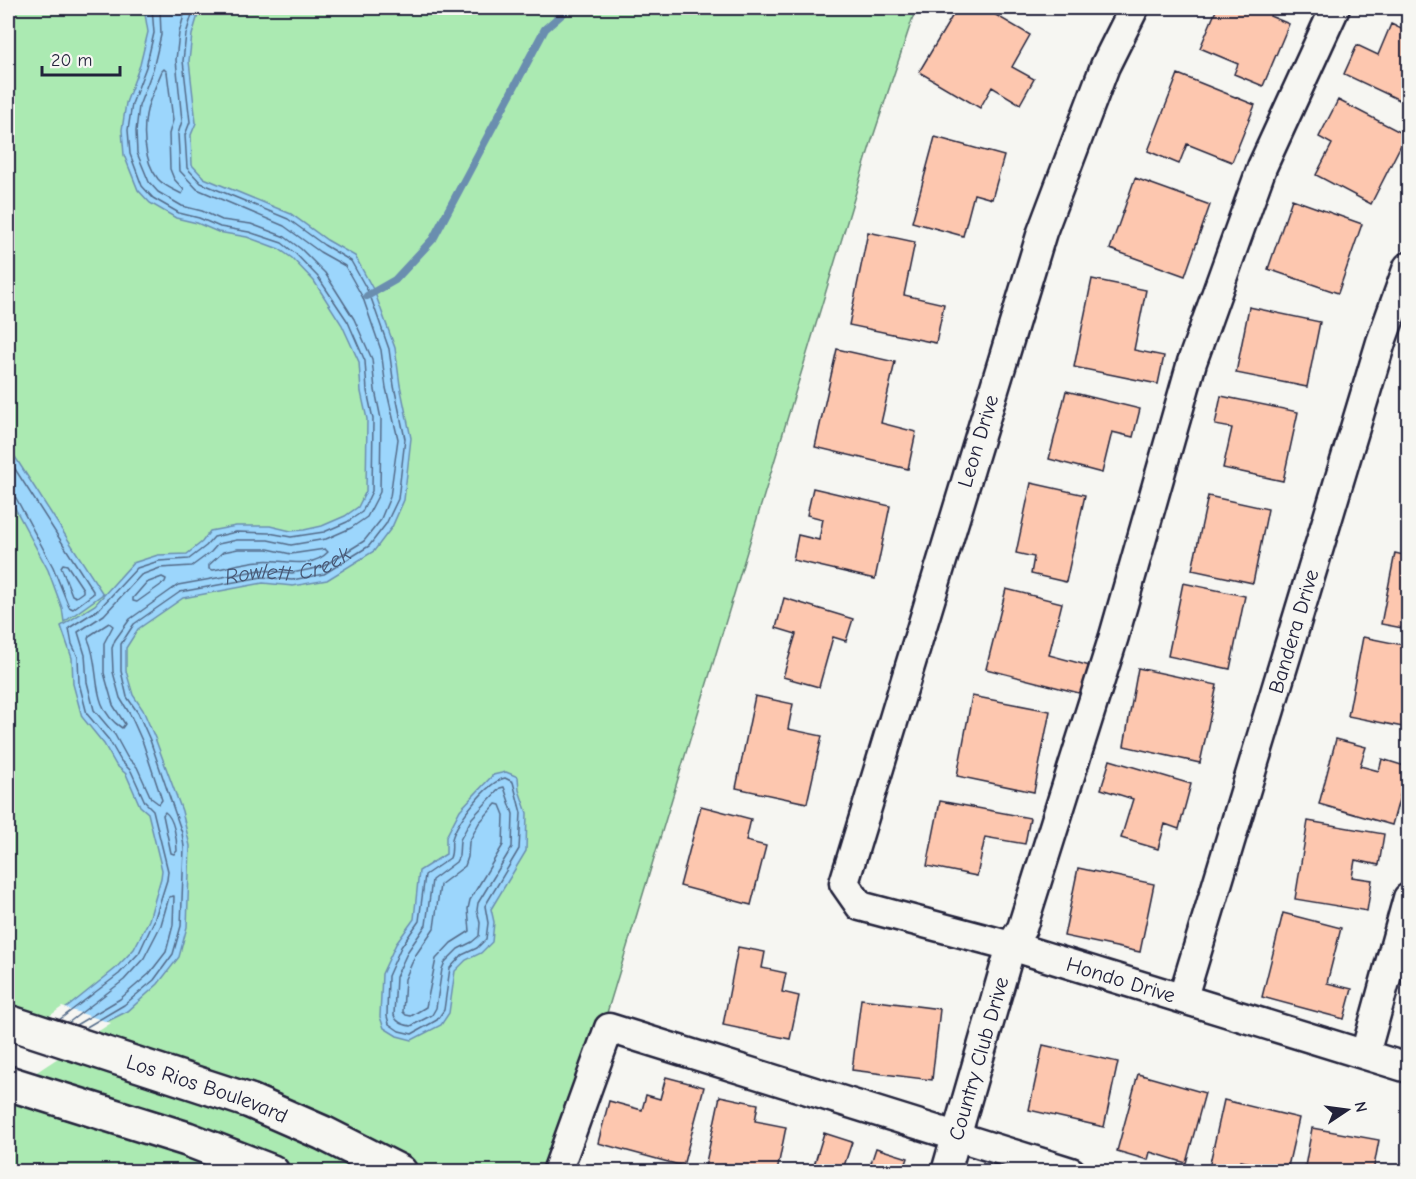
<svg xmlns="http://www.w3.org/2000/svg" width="1416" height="1179" font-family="'Comic Neue',sans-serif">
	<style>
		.green { fill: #abeab2; stroke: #668676; stroke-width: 1.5 }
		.water { fill: #9cd6fc; stroke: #6b8eaf; stroke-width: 1.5 }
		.pier { fill: #f6f6f2 }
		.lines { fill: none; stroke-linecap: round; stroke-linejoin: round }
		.shore { stroke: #536a88; stroke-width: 1.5 }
		.stream { stroke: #6b8eaf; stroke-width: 8 }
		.building { fill: #fdc7af; stroke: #22223b; stroke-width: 1.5 }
		.minor-casing { stroke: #22223b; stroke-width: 33 }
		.major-casing { stroke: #22223b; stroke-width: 38 }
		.minor { stroke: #f6f6f2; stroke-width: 28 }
		.major { stroke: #f6f6f2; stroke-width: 33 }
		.labels { text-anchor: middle; stroke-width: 4.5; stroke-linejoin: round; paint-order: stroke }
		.street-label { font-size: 21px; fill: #22223b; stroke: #f6f6f2 }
		.water-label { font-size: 22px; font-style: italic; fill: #475875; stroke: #f6f6f2 }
	</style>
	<rect width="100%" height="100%" fill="#f6f6f2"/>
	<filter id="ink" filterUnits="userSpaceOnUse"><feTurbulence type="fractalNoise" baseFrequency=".0167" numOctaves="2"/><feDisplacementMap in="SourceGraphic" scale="12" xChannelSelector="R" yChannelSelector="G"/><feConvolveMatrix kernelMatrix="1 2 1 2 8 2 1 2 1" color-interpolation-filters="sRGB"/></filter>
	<g filter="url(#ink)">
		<path class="green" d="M8 8H916L870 146 559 1171H8Z"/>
		<path class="water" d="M147 8H200L192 35 189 61 196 123 191 135 192 165 204 178 291 214 327 240 355 256 375 293 395 348 400 385 411 438 404 500 392 527 374 551 327 580 293 586 263 583 183 598 138 629 126 648V671L133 695 143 710 155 738 182 811 190 846 187 927 179 957 158 984 128 1011 102 1024 15 1043 69 1006 115 969 134 949 149 920 161 878 162 870 148 813 140 806 126 774 116 765 104 744 82 717 73 684 72 658 61 626 95 605 133 563 158 555 187 554 202 542 210 531 236 526H270L291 531 304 530 322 526 345 516 358 507 366 491 367 419 361 392 359 362 342 325 314 281 292 258 279 249 247 237 218 232 197 223 176 218 150 203 138 190 124 155 122 130 126 103 140 65 148 32 145 14Z
			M8 446 103 594 64 622 62 608 48 570 8 495Z
			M506 772 518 777 519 790 527 813 526 851 491 909 494 922 492 942 481 953 466 960 455 971 449 1013 441 1025 412 1040 397 1036 384 1028 380 1017 382 974 396 944 414 919 419 871 446 854V837L460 810 493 775Z"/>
		<path class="pier" d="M62 1007 111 1023 8 1091V1046Z"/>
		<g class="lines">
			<g class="shore">
				<path id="s1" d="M160 8 161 35 153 69 139 106 136 131 137 153 149 182 158 192 182 206 202 211 222 220 251 224 285 237 301 249 325 273 354 319 372 359 375 390 381 419 380 492 367 517 351 528 326 539 291 545 268 540H237L218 544 211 552 192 566 160 568 141 575 104 615 78 632 85 655 87 682 94 710 115 735 127 757 137 767 151 798 159 804 162 800 143 743 131 716 120 698 113 672 112 648 115 640 130 619 178 585 261 570 292 573 322 567 364 541 380 521 390 497 398 439 386 388 381 350 363 298 345 266 320 252 284 226 197 189 180 171 178 134 182 121 176 60 179 33 186 8"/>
				<path d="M164 69 167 72 173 120 169 134 170 169 174 179 184 190 182 194C174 190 164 186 158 179 143 160 142 128 148 106 152 94 157 83 162 71Z"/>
				<path d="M8 458 93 591V594L73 609 69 607 53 567 16 498 8 494"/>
				<path d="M238 549H268L291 554 325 549 328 552C310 571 281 558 260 561 244 562 229 567 213 570L209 569V565L223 552Z"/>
				<path d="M63 564 67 565 83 589V592L76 597 72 595 61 567Z"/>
				<path d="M162 577 166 579 165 582 137 602 133 601V598L146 583Z"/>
				<path d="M109 623 113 626 104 643V673L113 705 125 724 122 728C88 706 102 670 88 639L89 636Z"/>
				<path d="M505 778 513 782 521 813 519 849 485 906 488 923 486 939 477 948 462 955 450 968 444 1010 437 1020 412 1034 399 1031 389 1024 387 1016 388 976 401 947 419 921 425 875 450 858C453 851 451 845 452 839 457 821 487 782 505 778Z"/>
				<path d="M504 787 513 814 512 847 478 903 477 910 480 923 479 936 472 942 458 949 445 962 442 969 436 1008 432 1015 411 1026C404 1025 396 1023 394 1015L396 977 408 951 426 925 432 880 456 862 459 856 460 840 472 818 500 788Z"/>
				<path d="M496 804 500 805 504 815 503 845 470 900 468 909 470 931 451 943 436 959 426 1007 411 1016 406 1015 403 1012 405 979 415 956 434 928 440 885 465 866 468 857 469 842 479 823Z"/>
				<path d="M165 812C174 818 177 840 177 851L174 854 171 853 163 815Z"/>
				<path d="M59 1020 119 974 139 953 154 921 167 880 168 871 153 810 145 802 131 771 121 761 109 740 87 714 79 683 78 657 72 644 69 628 99 609 137 568 159 561 189 559 206 546 214 537 236 532 269 533 291 537 324 532 347 522 362 512 372 491 373 419 367 391 365 361 348 322 318 277 296 254 282 243 249 232 220 227 199 218 179 213 153 198 142 186 130 154 128 130 132 104 146 67 154 33 152 8"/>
				<path d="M68 1023 124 980 144 958 161 925 169 897 174 896 173 925 166 952 149 974 120 999 76 1025"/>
				<path d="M85 1028 124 1005 154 980 173 954 181 926 184 847 182 833 150 740 138 713 127 697 121 671V644L134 624 180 592 262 577 292 580 324 574 369 546 386 524 398 499 405 439 394 386 389 349 370 295 351 261 324 245 288 219 201 183 187 168 185 135 190 122 183 61 186 34 194 8"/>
			</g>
			<path class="stream" d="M367 296 395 280 433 239 545 29 569 8"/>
		</g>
		<path class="building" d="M957 8H984L1030 35 1012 67 1034 79 1020 104 992 87 980 108 919 72Z
			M1217 8H1273L1270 16 1289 24 1263 86 1234 74 1238 64 1200 48Z
			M1391 24 1408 32V104L1344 74 1357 45 1378 55Z
			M1178 74 1255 105 1232 162 1187 144 1179 164 1148 151Z
			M1338 100 1406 135 1371 204 1316 175 1332 144 1319 137Z
			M935 137 1004 156 992 199 974 194 963 236 912 222Z
			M1135 178 1210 205 1185 276 1110 249Z
			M1292 199 1362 224 1338 293 1268 269Z
			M868 232 915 242 904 295 944 304 936 343 849 325Z
			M1092 279 1146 290 1134 350 1164 356 1158 384 1074 367Z
			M1249 307 1320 322 1307 387 1236 373Z
			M837 349 895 362 881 423 916 432 908 469 815 447Z
			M1066 391 1140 409 1133 437 1112 432 1102 473 1049 459Z
			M1221 396 1298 412 1283 481 1223 468 1232 428 1215 425Z
			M1031 483 1085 495 1066 582 1031 574 1034 557 1016 553Z
			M813 488 890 506 875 579 793 560 798 535 819 540 823 519 807 515Z
			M1208 496 1268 509 1253 583 1192 570Z
			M1395 553 1408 556V629L1381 624Z
			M1183 583 1245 596 1230 669 1168 656Z
			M1006 589 1062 603 1049 655 1090 666 1083 694 986 669Z
			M784 598 853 619 846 641 833 637 819 687 783 677 796 634 776 628Z
			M1363 637 1408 646V728L1348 716Z
			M1138 668 1217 685 1200 763 1124 746Z
			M755 696 793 704 788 729 822 736 807 803 736 788Z
			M972 696 1050 711 1034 792 957 776Z
			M1336 739 1366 747 1360 766 1379 771 1382 759 1408 767 1392 825 1319 804Z
			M1110 760 1191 784 1179 829 1165 824 1158 849 1121 838 1133 799 1101 789Z
			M940 801 1030 818 1025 844 985 837 977 876 927 866Z
			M701 806 751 819 746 841 766 846 751 905 680 886Z
			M1308 821 1384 834 1379 865 1355 860 1352 877 1372 880 1367 911 1295 899Z
			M1078 868 1154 884 1140 952 1064 936Z
			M1283 913 1341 928 1327 983 1352 989 1344 1019 1262 997Z
			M738 947 765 952 762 968 786 973 782 992 799 996 790 1039 723 1025Z
			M861 999 940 1009 932 1080 852 1070Z
			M1043 1045 1118 1062 1104 1127 1029 1110Z
			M1138 1074 1205 1093 1186 1163 1150 1152 1148 1160 1117 1151Z
			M666 1077 704 1087 683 1166 598 1143 609 1101 642 1110 646 1095 660 1099Z
			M720 1096 758 1104 755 1121 786 1127 777 1172H704Z
			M1224 1100 1299 1118 1287 1171 1241 1161 1238 1172H1208Z
			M1312 1128 1379 1140 1373 1172H1304Z
			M824 1133 852 1142 844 1166 862 1172H812Z
			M876 1148 908 1158 903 1172H868Z
			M1408 1154V1172H1400Z"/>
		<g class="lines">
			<defs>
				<g id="minor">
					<path id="s2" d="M1134 8 1105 66 1042 232 844 883 860 906 1011 946 1408 1068"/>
					<path id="s3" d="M1183 997 1381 342 1408 267"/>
					<path d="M1365 1054 1408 898"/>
					<path d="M557 1172 609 1028 1071 1172"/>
					<path id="s4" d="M946 1172 1011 946 1022 928 1114 636 1192 362 1262 167 1335 8"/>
				</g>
				<g id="major">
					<path id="s5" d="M8 1022 250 1101 323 1133 400 1172"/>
					<path d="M8 1083 187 1139 272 1172"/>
				</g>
			</defs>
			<use href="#minor" class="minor-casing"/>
			<use href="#major" class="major-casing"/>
			<use href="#minor" class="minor"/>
			<use href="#major" class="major"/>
		</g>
	</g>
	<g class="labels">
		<g class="street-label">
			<text transform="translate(978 441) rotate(-73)" y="7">Leon Drive</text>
			<text dy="7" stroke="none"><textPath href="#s3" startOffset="382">Bandera Drive</textPath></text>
			<text dy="7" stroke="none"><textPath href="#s2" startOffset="1222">Hondo Drive</textPath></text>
			<text dy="7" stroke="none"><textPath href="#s4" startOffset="118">Country Club Drive</textPath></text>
			<text dy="7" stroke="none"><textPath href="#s5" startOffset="210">Los Rios Boulevard</textPath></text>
		</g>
		<g class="water-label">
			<text dy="8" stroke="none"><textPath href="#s1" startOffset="1540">Rowlett Creek</textPath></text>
		</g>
	</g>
	<rect width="1416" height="1179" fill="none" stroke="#f6f6f2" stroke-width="30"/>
	<rect x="15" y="15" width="1386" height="1149" fill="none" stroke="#22223b" stroke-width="2" filter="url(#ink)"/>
	<g transform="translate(1347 1110) rotate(77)" stroke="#f6f6f2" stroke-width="4.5" paint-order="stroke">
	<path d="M0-4.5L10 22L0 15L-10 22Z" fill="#22223b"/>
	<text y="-9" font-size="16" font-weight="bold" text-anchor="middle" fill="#22223b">N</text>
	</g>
	<path d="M42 66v9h78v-9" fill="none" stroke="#22223b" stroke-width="3"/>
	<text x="51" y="66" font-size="18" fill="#22223b" stroke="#f6f6f2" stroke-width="4.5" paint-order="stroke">20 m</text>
</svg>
